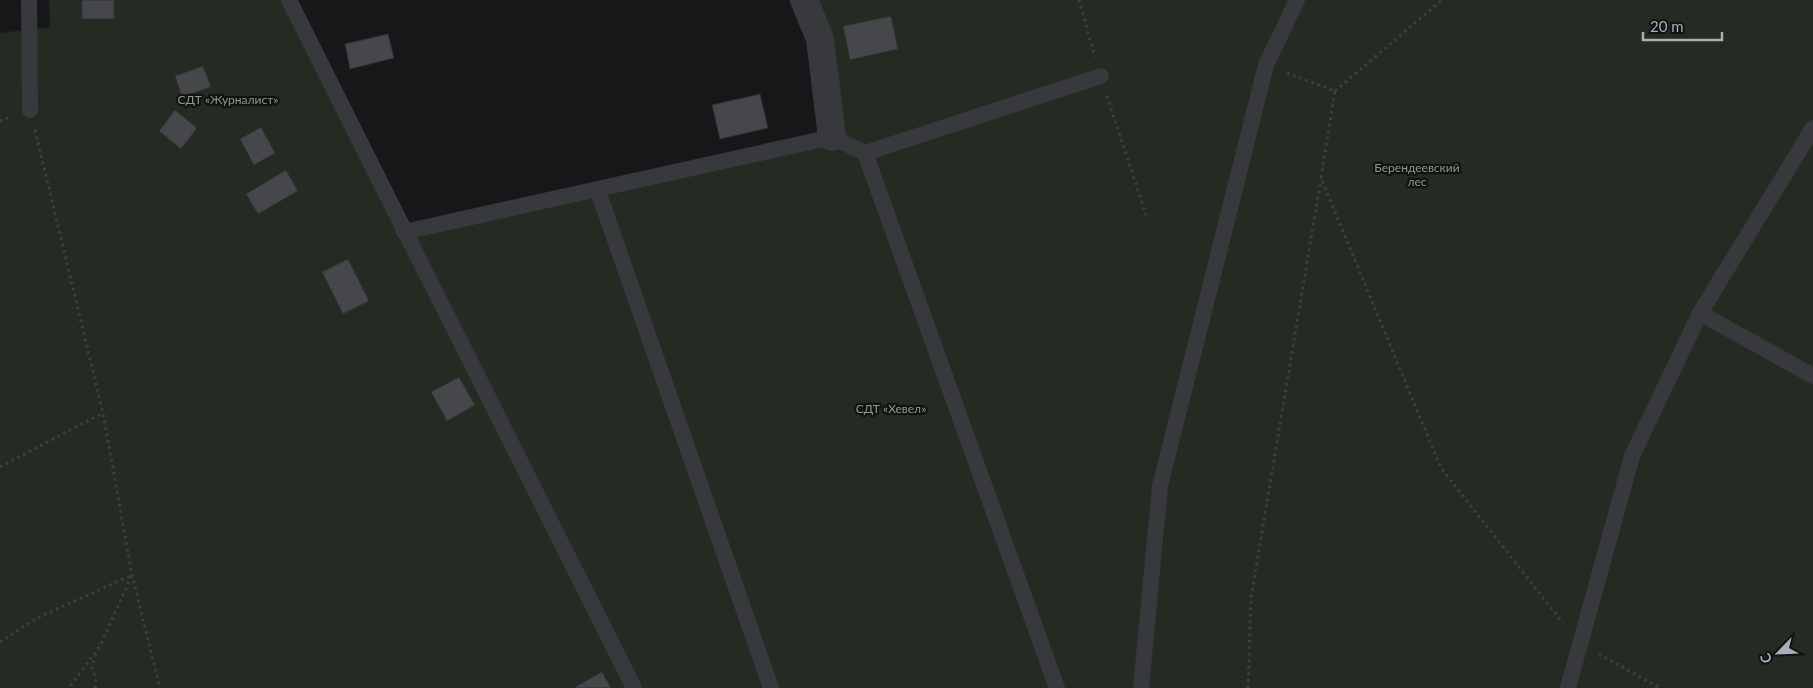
<svg xmlns="http://www.w3.org/2000/svg" width="1813" height="688" font-family="Lato,sans-serif">
	<style>
		.green { fill: #232b23 }
		.building { fill: #45474b; stroke: #313134 }
		.lines { fill: none; stroke-linecap: round; stroke-linejoin: round }
		.path { stroke: #3e4044; stroke-width: 3; stroke-dasharray: 2.5 4; stroke-linecap: butt }
		.lane { stroke: #38393d; stroke-width: 16 }
		.street { stroke: #38393d; stroke-width: 28 }
		.labels { text-anchor: middle; stroke-width: 4.5; stroke-linejoin: round; paint-order: stroke }
		.park-label { font-size: 12px; fill: #83a182; stroke: #111213 }
	</style>
	<rect width="100%" height="100%" fill="#161718"/>
	<path class="green" d="M49 0H289L404 232 832 137 804 0H1813V688H0V33L50 27Z"/>
	<path class="building" d="M82 0H114V19H82Z
		M891 16 898 49 850 60 843 26Z
		M388 34 394 58 350 69 345 44Z
		M203 66 211 87 182 97 175 76Z
		M760 94 768 128 720 139 712 105Z
		M175 110 197 128 181 149 159 131Z
		M261 127 275 153 254 165 240 139Z
		M286 170 298 191 258 214 246 194Z
		M348 259 369 301 343 314 322 272Z
		M459 377 475 405 447 421 431 392Z
		M602 672 611 688H576L575 687Z"/>
	<g class="lines">
		<path class="path" d="M1079 0 1095 57
			M1287 73 1335 91 1321 178 1441 468 1563 623
			M1335 91 1442 0
			M1107 96 1146 215
			M0 121 11 117
			M35 130 103 413 132 575 160 688
			M0 467 103 413
			M0 642 37 618 132 575 100 646 69 688
			M1599 654 1660 688
			M95 688 96 681 92 666 98 650
			M1248 688 1251 598 1321 179"/>
		<path class="lane" d="M29 0 30 110
			M289 0 634 688
			M865 153 1101 76
			M598 191 771 688
			M404 232 832 137 865 153 1057 688
			M1700 313 1813 376
			M1141 688 1160 486 1266 65 1297 0
			M1568 688 1632 456 1700 313 1813 128"/>
		<path class="street" d="M804 0 820 39 832 137"/>
	</g>
	<g class="labels">
		<g class="park-label">
			<text x="228" y="104">СДТ «Журналист»</text>
			<text x="1417" y="172">Берендеевский<tspan x="1417" dy="14">лес</tspan></text>
			<text x="891" y="413">СДТ «Хевел»</text>
		</g>
	</g>
	<g transform="translate(1778 653) rotate(246)" stroke="#111213" stroke-width="4" paint-order="stroke">
	<path d="M0-4L9 19L0 12L-9 19Z" fill="#a9afb7"/>
	<text y="-8" font-size="14" font-weight="bold" text-anchor="middle" fill="#a9afb7">С</text>
	</g>
	<path d="M1643 32v8h79v-8" fill="none" stroke="#a9afb7" stroke-width="2.5"/>
	<text x="1650" y="32" font-size="15" fill="#a9afb7" stroke="#111213" stroke-width="4" paint-order="stroke">20 m</text>
</svg>
